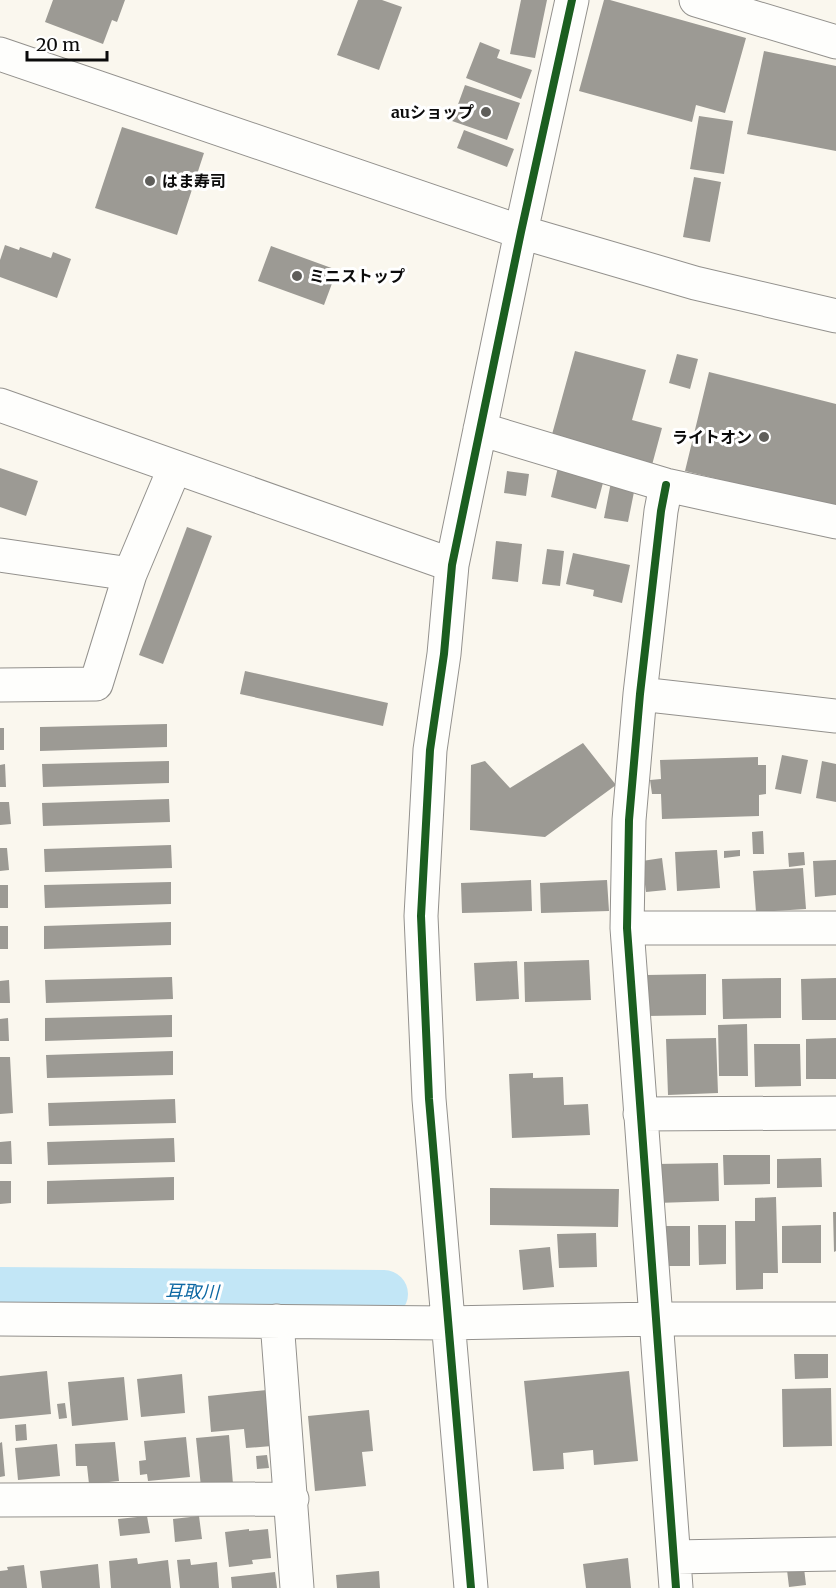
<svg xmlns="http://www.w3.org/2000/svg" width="836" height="1588" font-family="Merriweather,'Noto Sans JP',serif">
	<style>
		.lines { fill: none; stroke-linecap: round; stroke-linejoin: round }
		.river { stroke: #c2e6f6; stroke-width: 48 }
		.building { fill: #9c9a94 }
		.minor-casing { stroke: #93918d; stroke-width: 35 }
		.minor { stroke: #fefefc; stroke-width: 33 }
		.cycleway-casing { stroke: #fff; stroke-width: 11 }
		.cycleway { stroke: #1b5e20; stroke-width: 8 }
		.poi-dot { fill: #5f5e5a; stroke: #fff; stroke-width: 2 }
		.labels { text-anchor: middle; stroke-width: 6; stroke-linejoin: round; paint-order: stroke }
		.poi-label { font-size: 16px; font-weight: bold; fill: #0b0b0b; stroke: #fff; text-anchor: end }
		.water-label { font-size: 18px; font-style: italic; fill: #0d68a3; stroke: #fff }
	</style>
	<rect width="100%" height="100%" fill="#faf7ee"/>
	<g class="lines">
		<path class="river" d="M0 1291 384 1294"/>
	</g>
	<path class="building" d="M53 0H125L117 22 112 20 103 44 45 22Z
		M358 0H382L402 7 379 70 337 55Z
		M521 0H547L535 58 510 54Z
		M604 0H610L746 38 725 113 696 105 692 122 579 91Z
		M480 42 500 50 497 58 532 70 521 99 466 78Z
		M764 51 836 66V151L747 134Z
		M465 85 520 103 507 140 452 121Z
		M699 116 733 121 724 174 690 169Z
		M122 127 204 153 177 235 95 208Z
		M464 130 514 149 507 167 457 148Z
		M694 177 721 182 710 242 683 237Z
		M5 245 19 250 20 247 51 258 53 252 71 259 57 298 0 277V260Z
		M271 246 337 270 324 305 258 281Z
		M575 351 646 370 632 420 662 428 652 465 551 438Z
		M677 354 698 359 690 389 669 383Z
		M709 372 836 404V508L685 471Z
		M558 467 604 479 596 509 551 497Z
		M0 468 38 481 26 516 0 507Z
		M507 471 529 474 526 496 504 493Z
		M611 482 635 487 628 522 604 518Z
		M187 527 212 536 163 664 139 655Z
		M496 541 522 544 518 582 492 579Z
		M547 549 564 551 560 586 542 584Z
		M573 553 630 565 622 603 593 596 594 590 566 584Z
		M245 671 388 703 383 726 240 694Z
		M167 724V747L40 751V727Z
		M0 728H4V750H0Z
		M583 743 616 785 545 837 470 830 471 765 485 761 510 788Z
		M782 755 808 760 801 794 775 789Z
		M758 757V765H766V794L759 795V816L662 819 661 794H652L650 780 661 779 660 760Z
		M169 761V783L43 787 42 764Z
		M822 761 836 764V802L816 798Z
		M5 764 6 787H0V765Z
		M169 799 170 822 43 826 42 803Z
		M0 802H9L11 824 0 825Z
		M763 831 764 854H753L752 832Z
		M171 845 172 868 45 872 44 849Z
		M0 848H7L9 870 0 871Z
		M717 850 720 888 677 891 675 852Z
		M740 850V856L724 858V851Z
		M804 852 805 865 789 867 788 853Z
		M662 858 666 890 646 892 642 861Z
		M836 860V895L815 897 813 861Z
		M803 868 806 909 756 912 753 871Z
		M531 880 532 911 462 913 461 883Z
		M607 880 609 911 541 913 540 883Z
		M171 882V904L45 908 44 885Z
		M0 885H8V908H0Z
		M171 922V945L44 949V926Z
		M0 926H8V949H0Z
		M589 960 591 1000 525 1002 524 962Z
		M517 961 519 999 476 1001 474 963Z
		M706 974V1015L647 1016 646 975Z
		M172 977 173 999 46 1003 45 980Z
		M781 978V1018L723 1019 722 979Z
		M836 978V1020H802L801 979Z
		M9 980 10 1003H0V981Z
		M172 1015V1037L45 1041V1018Z
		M8 1018 9 1041H0V1019Z
		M747 1024 748 1076H719L718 1025Z
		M716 1038 718 1093 668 1095 666 1039Z
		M836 1038V1079H806V1039Z
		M754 1044H800L801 1086 755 1087Z
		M173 1051V1075L47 1078 46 1055Z
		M0 1057H10L13 1113 0 1114Z
		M533 1073V1078L563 1077 564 1105 588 1104 590 1135 512 1138 509 1074Z
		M175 1099 176 1123 49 1126 48 1103Z
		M174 1138 175 1162 48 1165 47 1142Z
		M11 1141 12 1164H0V1142Z
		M723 1155H770V1184L724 1185Z
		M821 1158 822 1187 777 1188V1159Z
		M718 1163 719 1201 656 1203V1164Z
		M174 1177V1200L47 1204V1181Z
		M0 1181H11V1203L0 1204Z
		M490 1188 619 1189 618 1227 490 1225Z
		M776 1197 778 1273H763V1289L736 1290 735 1221H755V1198Z
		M833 1212H836V1251L834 1252Z
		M698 1225H726V1264L699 1265Z
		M821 1225V1263H782V1226Z
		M665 1226H690V1266H665Z
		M596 1233 597 1267 559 1268 557 1234Z
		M550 1247 554 1287 523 1290 519 1250Z
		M794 1354H828V1378L795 1379Z
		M47 1371 51 1414 0 1419V1376Z
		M629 1371 638 1461 594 1465 593 1450 563 1453 564 1469 533 1471 524 1381Z
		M182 1374 185 1413 141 1417 137 1379Z
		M124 1377 128 1420 72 1426 68 1382Z
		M831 1388 832 1446 783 1447 782 1389Z
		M267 1390 272 1446 246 1448 244 1429 211 1432 208 1396Z
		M65 1403 67 1418 59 1419 57 1404Z
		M369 1410 373 1451 362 1452 366 1486 315 1491 308 1416Z
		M26 1424 27 1440 16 1441 15 1425Z
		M229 1435 233 1484 201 1487 196 1438Z
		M186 1437 190 1477 148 1481 147 1474 140 1475 139 1461 146 1460 144 1441Z
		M2 1442 5 1476 0 1477V1443Z
		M115 1442 119 1481 89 1484 87 1466H76L75 1444Z
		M57 1444 60 1476 18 1480 15 1448Z
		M267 1455 269 1468 257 1469 256 1456Z
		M147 1516 150 1533 120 1536 118 1519Z
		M199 1516 202 1539 175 1542 173 1519Z
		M249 1529V1531L268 1529 271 1558 252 1560 253 1564 229 1567 225 1532Z
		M137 1558 138 1564 168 1560 171 1588H111L109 1561Z
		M628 1558 631 1588H586L583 1564Z
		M190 1559 191 1565 217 1562 219 1588H180L177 1560Z
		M98 1564 100 1588H42L40 1571Z
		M24 1565 27 1588H0V1571L8 1570 7 1567Z
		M804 1568 806 1585 789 1587 787 1570Z
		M379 1571 380 1588H337L336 1575Z
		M275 1572 277 1588H232L231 1577Z"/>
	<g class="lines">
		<defs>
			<path id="minor" d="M696 0 836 42
				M0 54 521 232 695 283 836 316
				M0 405 452 565
				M480 429 666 485 836 522
				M666 485 661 511 640 694 629 820 627 928 676 1588
				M0 555 130 574
				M0 685 96 684 130 574 175 467
				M640 694 836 716
				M627 928H836
				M640 1114 836 1113
				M0 1319 447 1323 655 1319H836
				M277 1321 297 1588
				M0 1500 292 1499
				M674 1557 836 1554
				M471 1588 429 1099 421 916 430 750 444 654 452 565 521 232 572 0"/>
		</defs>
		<use href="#minor" class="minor-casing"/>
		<use href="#minor" class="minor"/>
		<defs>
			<path id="cycleway" d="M666 485 661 511 640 694 629 820 627 928 676 1588
				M471 1588 429 1099 421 916 430 750 444 654 452 565 521 232 572 0"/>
		</defs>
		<use href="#cycleway" class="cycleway-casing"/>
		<use href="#cycleway" class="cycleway"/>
	</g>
	<g class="poi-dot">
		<circle cx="486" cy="112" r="6"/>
		<circle cx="150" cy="181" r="6"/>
		<circle cx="297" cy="276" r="6"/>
		<circle cx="764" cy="437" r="6"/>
	</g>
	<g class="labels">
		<g class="poi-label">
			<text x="474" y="118">auショップ</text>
			<text x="162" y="187" text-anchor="start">はま寿司</text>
			<text x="309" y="282" text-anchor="start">ミニストップ</text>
			<text x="752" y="443">ライトオン</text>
		</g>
		<g class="water-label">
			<text transform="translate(192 1292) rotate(1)" y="6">耳取川</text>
		</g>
	</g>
	<path d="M27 51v9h80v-9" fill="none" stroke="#0b0b0b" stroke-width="3"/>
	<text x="36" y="51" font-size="18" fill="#0b0b0b" stroke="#ffffff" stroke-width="4.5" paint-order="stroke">20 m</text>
</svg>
